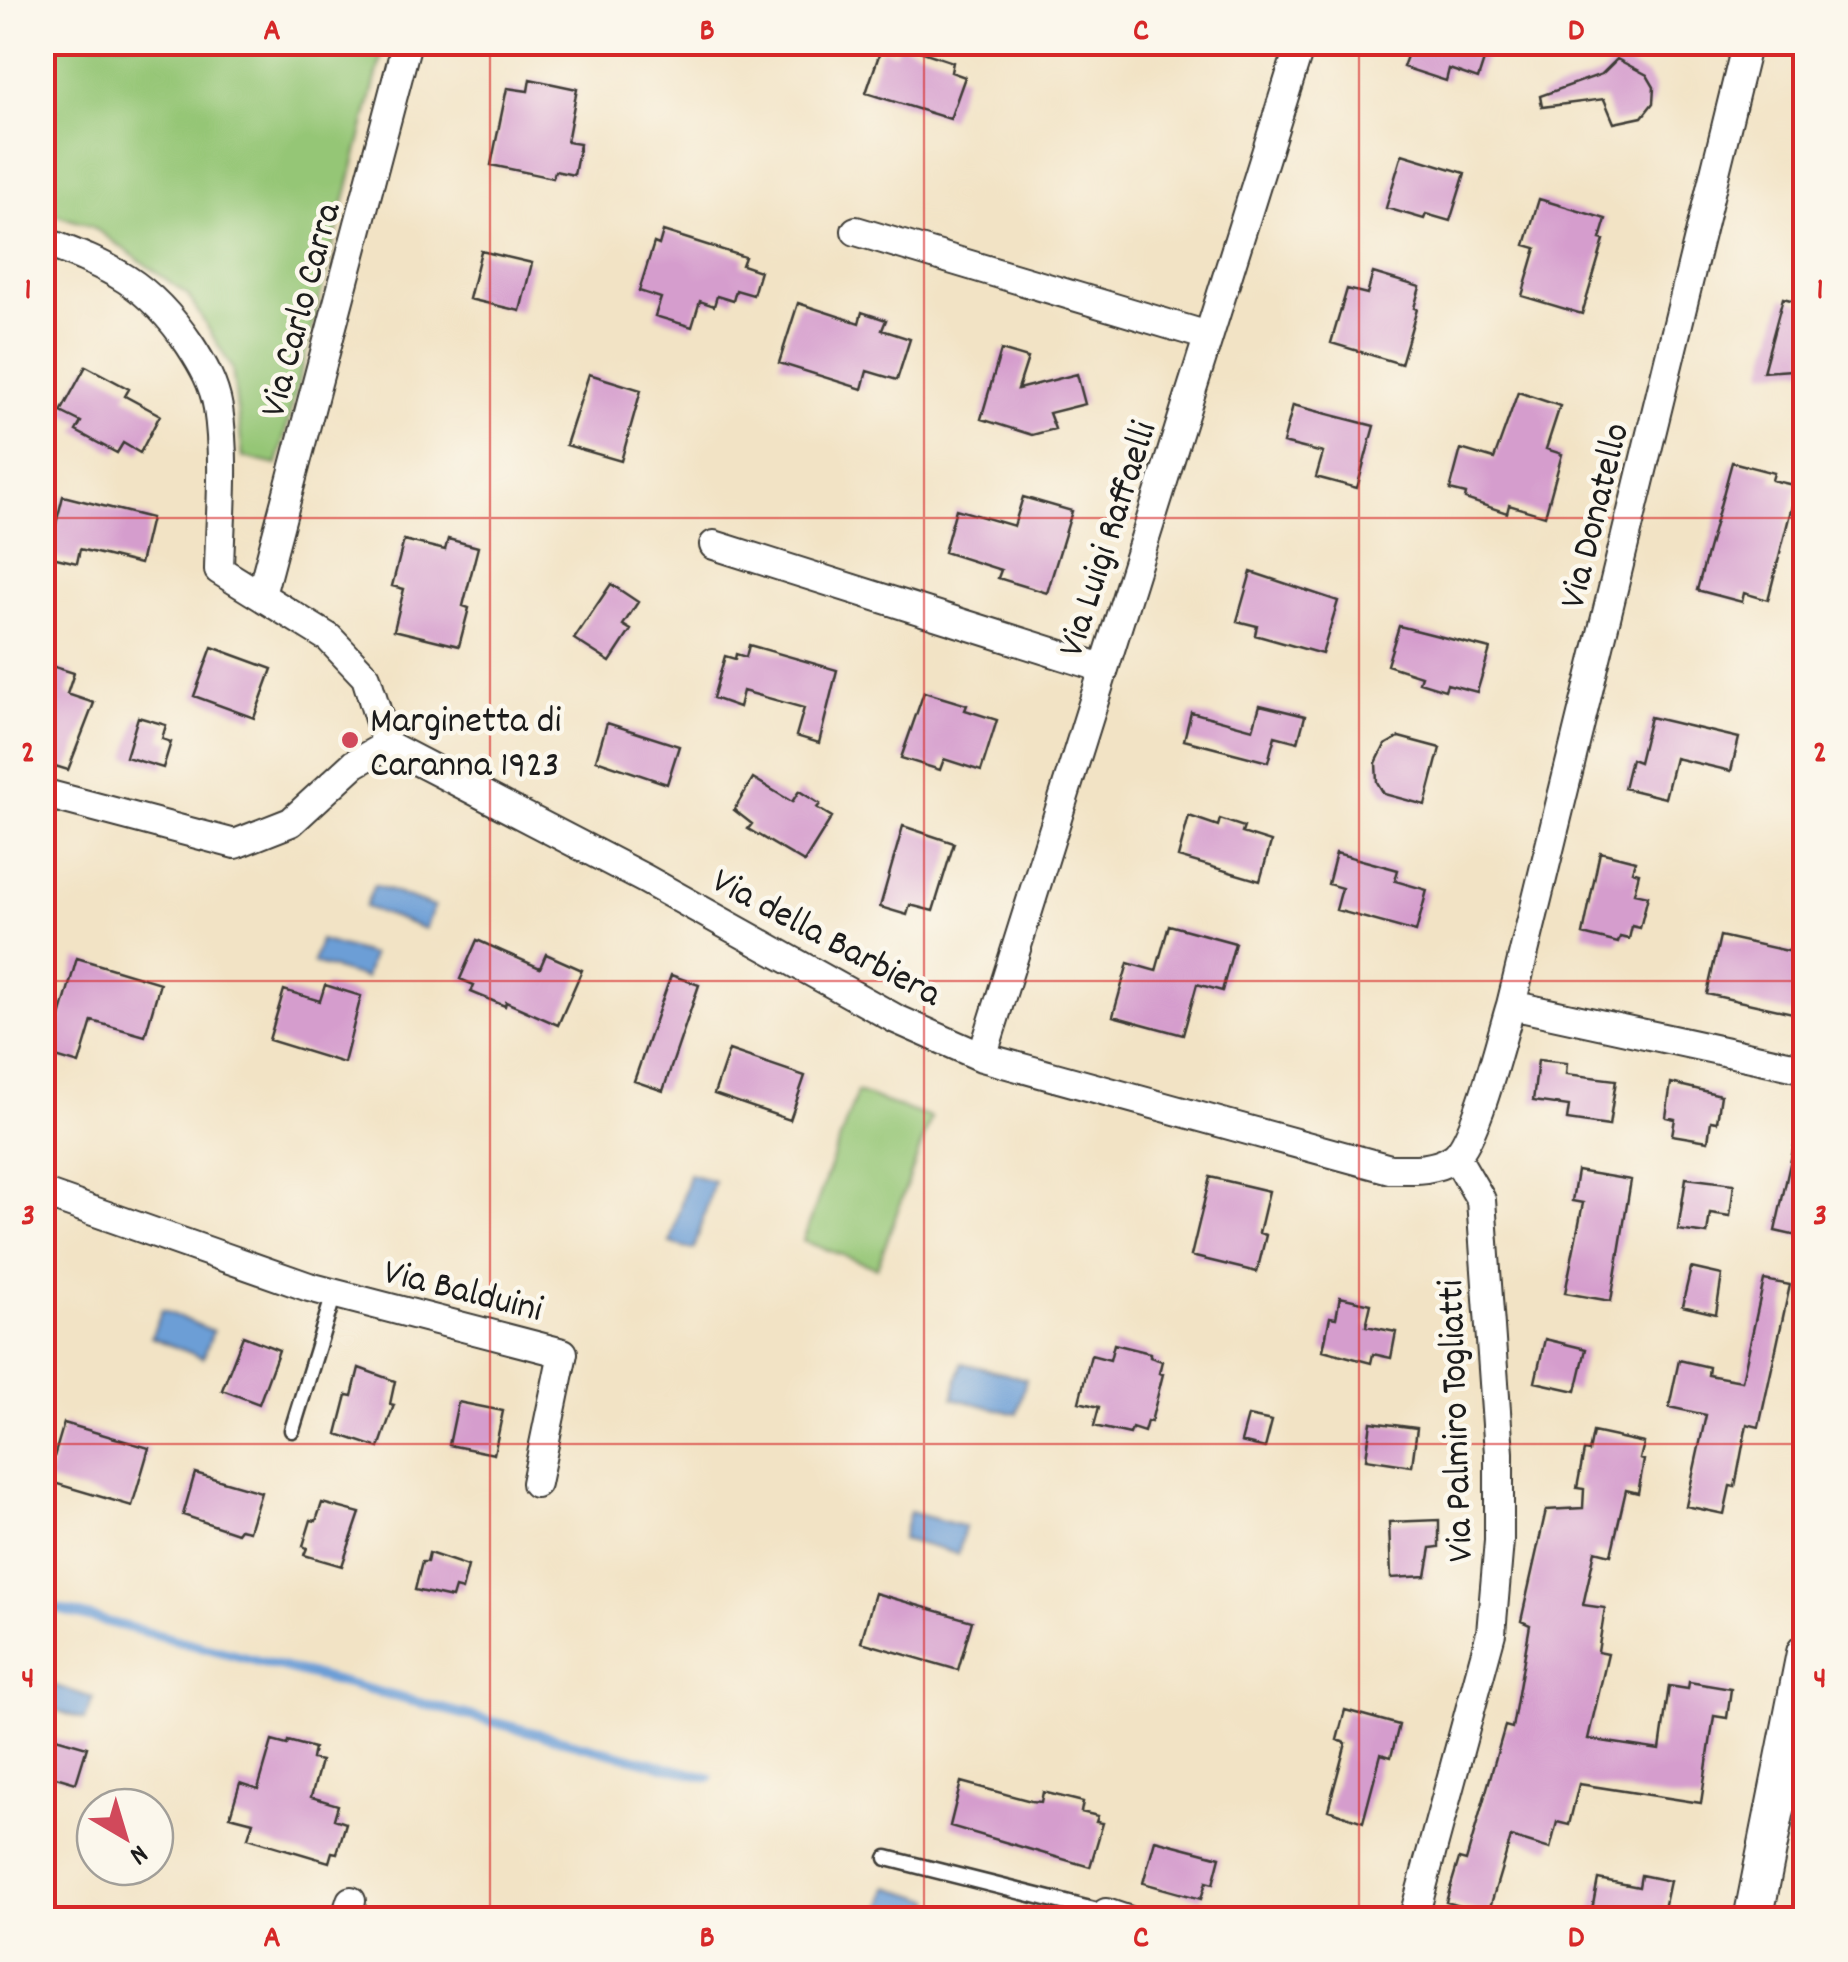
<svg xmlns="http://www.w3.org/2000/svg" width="1848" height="1962" font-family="Dekko,sans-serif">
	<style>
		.green { fill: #95c676; stroke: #587149; stroke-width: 2.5 }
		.water { fill: #6c9ed6; stroke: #445d79; stroke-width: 2.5 }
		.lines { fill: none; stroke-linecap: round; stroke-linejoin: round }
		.stream { stroke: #6c9ed6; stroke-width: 10 }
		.building { fill: #d59dcd }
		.lane-casing { stroke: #3c3a35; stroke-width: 19 }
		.street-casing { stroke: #3c3a35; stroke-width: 32 }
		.secondary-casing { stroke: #3c3a35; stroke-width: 42 }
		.lane { stroke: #fff; stroke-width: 14 }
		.street { stroke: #fff; stroke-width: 28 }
		.secondary { stroke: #fff; stroke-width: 38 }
		.grid { fill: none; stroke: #d62828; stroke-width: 2.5; stroke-opacity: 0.55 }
		.poi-dot { fill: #d1495b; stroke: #fbf7ec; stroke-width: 4 }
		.labels { text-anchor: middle; stroke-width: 9; stroke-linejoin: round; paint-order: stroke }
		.street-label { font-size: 38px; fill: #1c1c1c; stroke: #fbf7ec }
		.poi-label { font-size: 38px; fill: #1c1c1c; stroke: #fbf7ec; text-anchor: start }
		.neatline { fill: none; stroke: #d62828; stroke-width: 4 }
		.grid-label { font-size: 32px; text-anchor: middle; font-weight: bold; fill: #d62828 }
	</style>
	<rect width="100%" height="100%" fill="#fbf7ec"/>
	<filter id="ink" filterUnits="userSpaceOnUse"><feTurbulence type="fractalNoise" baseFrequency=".01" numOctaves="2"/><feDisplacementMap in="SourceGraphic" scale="20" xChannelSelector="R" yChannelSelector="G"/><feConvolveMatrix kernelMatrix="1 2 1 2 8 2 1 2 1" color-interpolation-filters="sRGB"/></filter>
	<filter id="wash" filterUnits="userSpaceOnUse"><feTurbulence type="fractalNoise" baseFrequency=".0048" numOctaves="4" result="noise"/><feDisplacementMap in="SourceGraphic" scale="40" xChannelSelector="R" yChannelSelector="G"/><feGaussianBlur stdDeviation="2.25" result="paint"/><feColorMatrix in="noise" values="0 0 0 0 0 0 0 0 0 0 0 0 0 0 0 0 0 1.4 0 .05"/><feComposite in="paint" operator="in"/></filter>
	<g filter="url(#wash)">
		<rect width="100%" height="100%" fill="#f2e3c5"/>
		<path class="green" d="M43 42 385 43 277 465 243 457 232 368 188 295 93 227 43 210Z
			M857 1092 931 1118 877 1268 803 1241Z"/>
		<path class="water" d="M374 885 434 907 425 929 365 907Z
			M320 940 372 955 365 978 313 963Z
			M689 1174 714 1181 694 1250 670 1243Z
			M162 1310 213 1331 203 1358 151 1337Z
			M962 1363 1026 1379 1017 1414 953 1398Z
			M910 1512 965 1527 958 1554 902 1539Z
			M43 1682 93 1698 85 1720 43 1706Z
			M888 1887 933 1900 927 1919 882 1909Z"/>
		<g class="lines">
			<path class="stream" d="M42 1605 709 1778"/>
		</g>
		<g id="blocks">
			<path class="building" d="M1383 42H1490L1478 79 1449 69 1446 81 1403 67 1407 56 1382 48Z
				M899 44 953 62 951 72 965 77 950 119 866 93 881 49 895 53Z
				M1617 59 1647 75 1654 87 1653 103 1642 117 1614 123 1604 99 1542 107 1540 96 1602 74Z
				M530 79 577 89 567 142 580 144 574 175 555 171 553 178 491 165 507 88 528 91Z
				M1402 154 1465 173 1450 221 1426 214 1424 219 1386 208Z
				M1539 199 1606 219 1600 239 1604 240 1582 314 1522 296 1536 248 1525 245Z
				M663 231 745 257 742 265 760 271 753 295 736 290 733 301 717 296 714 306 700 301 692 327 655 316 661 298 639 291 654 243 659 245Z
				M481 251 532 263 520 311 469 299Z
				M1373 273 1420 287 1414 308 1417 309 1401 364 1331 343 1347 289 1367 294Z
				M1783 298 1806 304V369L1763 372Z
				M798 303 859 323 862 312 886 320 882 330 910 339 897 380 867 371 862 389 779 363Z
				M1001 350 1028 358 1018 389 1077 374 1085 404 1049 413 1055 429 1032 435 981 419Z
				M86 366 129 389 125 396 160 415 140 453 123 443 117 453 76 431 81 422 61 412Z
				M589 374 641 390 621 461 566 445Z
				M1518 392 1560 406 1546 449 1562 454 1545 516 1509 505 1507 513 1465 499 1466 494 1450 490 1461 449 1494 459Z
				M1293 405 1374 426 1357 488 1316 477 1323 453 1283 443Z
				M1732 462 1774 473 1772 480 1797 486 1768 600 1744 593 1742 602 1697 590Z
				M63 496 151 518 140 564 80 549 77 563 48 556Z
				M1023 497 1072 511 1047 593 998 578 1001 570 944 552 956 509 1014 526Z
				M448 539 478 547 463 606 469 608 459 646 394 630 404 589 392 586 404 540 445 550Z
				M1251 572 1338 601 1322 654 1255 635 1257 626 1237 621Z
				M611 584 638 602 623 625 631 630 610 662 574 639Z
				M1399 626 1490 649 1477 692 1447 684 1445 690 1419 682 1421 676 1387 665Z
				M749 645 837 670 819 743 796 736 804 708 743 691 739 707 713 698 725 656 735 659 736 654 746 657Z
				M212 647 272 669 254 718 194 696Z
				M42 663 74 673 67 694 94 703 68 770 42 762Z
				M924 692 967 705 965 710 997 720 981 771 944 759 940 770 901 758Z
				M1260 705 1305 716 1298 742 1275 736 1268 762 1184 740 1191 712 1253 729Z
				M138 717 166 725 162 739 171 742 163 768 126 757Z
				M1650 717 1739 738 1731 771 1675 758 1665 798 1624 788 1631 759 1639 762Z
				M607 723 679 746 667 784 596 760Z
				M1399 737 1440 748 1425 805 1384 794 1377 782 1376 763 1385 745Z
				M753 778 792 802 799 791 820 804 817 808 832 817 804 862 748 829 752 824 734 810Z
				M1189 816 1218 826 1220 819 1244 827 1242 833 1271 842 1260 881 1178 857Z
				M903 826 954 843 933 911 910 905 907 915 880 907Z
				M1600 852 1635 861 1632 871 1639 873 1634 893 1648 896 1640 928 1632 926 1629 939 1620 937 1618 943 1583 934Z
				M1336 853 1398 870 1395 881 1427 890 1416 932 1336 910 1342 888 1328 884Z
				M1169 925 1235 943 1222 991 1197 984 1183 1035 1113 1016 1128 963 1156 971Z
				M1720 936 1806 955V1016L1707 994Z
				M477 940 540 968 546 954 582 970 558 1025 506 1002 505 1006 471 992 474 985 460 979Z
				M77 958 160 983 145 1036 92 1021 79 1064 49 1055Z
				M671 975 699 985 663 1091 634 1081Z
				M325 985 361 996 344 1063 269 1040 284 990 320 1001Z
				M729 1050 805 1076 790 1120 714 1094Z
				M1538 1060 1567 1063 1566 1074 1616 1080 1609 1126 1567 1120 1569 1106 1533 1101Z
				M1671 1083 1721 1095 1717 1122 1711 1121 1708 1141 1672 1135 1675 1119 1666 1117Z
				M1795 1141 1806 1142V1238L1775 1231Z
				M1577 1171 1631 1180 1611 1301 1565 1293 1583 1203 1572 1201Z
				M1210 1177 1269 1191 1259 1233 1266 1235 1257 1272 1191 1256Z
				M1686 1178 1734 1184 1730 1216 1710 1213 1707 1234 1678 1230Z
				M1691 1268 1722 1275 1716 1314 1682 1306Z
				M1764 1280 1790 1285 1759 1427 1747 1424 1735 1487 1730 1486 1724 1514 1686 1506 1706 1415 1669 1407 1679 1360 1709 1367 1708 1375 1742 1381Z
				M1340 1297 1371 1304 1366 1326 1396 1332 1391 1358 1373 1354 1371 1363 1323 1350 1330 1317 1336 1318Z
				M243 1336 279 1350 259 1404 222 1390Z
				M1545 1339 1586 1349 1576 1391 1535 1382Z
				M1114 1344 1150 1353V1357L1162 1361 1159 1373 1163 1374 1151 1422 1147 1421 1144 1432 1132 1428 1130 1434 1094 1426 1099 1407 1079 1402 1091 1355 1110 1360Z
				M359 1368 395 1381 390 1404 394 1405 379 1448 337 1434 347 1395 352 1396Z
				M458 1402 503 1411 494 1454 449 1445Z
				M1248 1416 1272 1421 1265 1448 1241 1442Z
				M1371 1422 1417 1428 1412 1466 1366 1459Z
				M64 1423 149 1448 132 1506 47 1481Z
				M1593 1432 1644 1443 1640 1459 1644 1460 1638 1493 1626 1490 1611 1555 1595 1551 1583 1605 1605 1608 1598 1652 1608 1654 1588 1739 1660 1750 1669 1686 1688 1689 1689 1682 1731 1689 1727 1718 1714 1716 1701 1803 1579 1784 1569 1825 1557 1822 1550 1849 1511 1837 1488 1914 1446 1902 1459 1859 1466 1861 1505 1726 1512 1728 1530 1625 1521 1621 1546 1510 1583 1508 1584 1489 1577 1488 1584 1451 1589 1452Z
				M195 1473 261 1492 249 1531 240 1529 237 1533 183 1515Z
				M322 1503 360 1513 342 1566 304 1555 307 1548 303 1546 311 1520 316 1521Z
				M1439 1520V1547L1431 1548 1426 1576 1391 1578 1389 1522Z
				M429 1553 468 1566 462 1590 455 1588 452 1598 415 1590 422 1562H427Z
				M875 1593 972 1621 958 1670 861 1642Z
				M1345 1710 1399 1725 1391 1757 1381 1754 1363 1822 1328 1810 1346 1743 1337 1740Z
				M42 1734 87 1747 76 1783 42 1773Z
				M272 1741 287 1745 288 1741 314 1748 312 1759 321 1761 311 1797 338 1805 334 1819 346 1823 337 1853 332 1852 329 1862 248 1838 253 1822 230 1816 240 1783 258 1789Z
				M961 1782 1031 1801 1041 1802 1043 1792 1083 1802 1081 1812 1098 1816 1096 1822 1103 1823 1090 1867 950 1826Z
				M1155 1840 1220 1857 1213 1884 1206 1882 1201 1899 1143 1883Z
				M1641 1875 1670 1881 1662 1918 1642 1914 1641 1920H1590L1598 1879 1639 1887Z"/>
		</g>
	</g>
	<g filter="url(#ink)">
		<use href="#blocks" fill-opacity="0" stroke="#3c3a35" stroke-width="2.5"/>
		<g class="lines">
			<defs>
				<path id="lane" d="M292 1430 334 1294
					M887 1858 1106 1913"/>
				<path id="street" d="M856 231 1208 336
					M42 241C111 267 148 282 190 345 203 365 214 384 218 408 226 461 220 517 219 570L329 638 366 677 387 745 645 879 896 1019 982 1057 1390 1169C1412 1169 1432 1171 1452 1159 1476 1145 1501 1036 1511 1005L1806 1069
					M714 545 1103 668
					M261 595 407 42
					M42 793 235 844 291 822 354 764 387 745
					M1511 1005 1747 42
					M982 1057 1301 42
					M42 1193 309 1287 563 1353 536 1483
					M345 1920 351 1901
					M1103 1920 1106 1913 1127 1920
					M1413 1920 1491 1633 1499 1541V1453L1481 1200 1456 1157"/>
				<path id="secondary" d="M1753 1920 1806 1653"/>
			</defs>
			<use href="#lane" class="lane-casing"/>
			<use href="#street" class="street-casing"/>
			<use href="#secondary" class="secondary-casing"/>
			<use href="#lane" class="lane"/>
			<use href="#street" class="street"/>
			<use href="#secondary" class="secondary"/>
		</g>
	</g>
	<path class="grid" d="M490 42V1920M924 42V1920M1359 42V1920M42 518H1806M42 981H1806M42 1444H1806"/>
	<circle class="poi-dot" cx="350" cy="740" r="10"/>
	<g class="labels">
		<g class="street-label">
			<text transform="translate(298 309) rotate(-75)" y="13">Via Carlo Carra</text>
			<text transform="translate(1592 515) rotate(-76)" y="13">Via Donatello</text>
			<text transform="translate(1105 538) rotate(-72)" y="13">Via Luigi Raffaelli</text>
			<text transform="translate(828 935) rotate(28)" y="13">Via della Barbiera</text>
			<text transform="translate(464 1288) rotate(14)" y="13">Via Balduini</text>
			<text transform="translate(1453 1421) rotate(-92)" y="13">Via Palmiro Togliatti</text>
		</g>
		<g class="poi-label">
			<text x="370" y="731">Marginetta di<tspan x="370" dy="44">Caranna 1923</tspan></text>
		</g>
	</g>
	<rect width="1848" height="1962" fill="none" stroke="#fbf7ec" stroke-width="110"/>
	<g transform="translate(125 1837) rotate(142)"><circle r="48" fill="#fbf7ec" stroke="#a29f99" stroke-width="2.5"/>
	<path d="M0-8L18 38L0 25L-18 38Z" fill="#d1495b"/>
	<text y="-15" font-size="28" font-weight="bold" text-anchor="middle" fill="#1c1c1c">N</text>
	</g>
	<rect x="55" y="55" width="1738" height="1852" class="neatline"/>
	<g class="grid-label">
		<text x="272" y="39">A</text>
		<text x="707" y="39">B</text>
		<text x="1141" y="39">C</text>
		<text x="1576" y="39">D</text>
		<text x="28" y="298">1</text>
		<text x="1820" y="298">1</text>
		<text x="28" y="761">2</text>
		<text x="1820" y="761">2</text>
		<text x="28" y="1224">3</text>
		<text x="1820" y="1224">3</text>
		<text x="28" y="1687">4</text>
		<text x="1820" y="1687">4</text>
		<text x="272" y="1946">A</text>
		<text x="707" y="1946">B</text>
		<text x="1141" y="1946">C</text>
		<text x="1576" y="1946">D</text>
	</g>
</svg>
